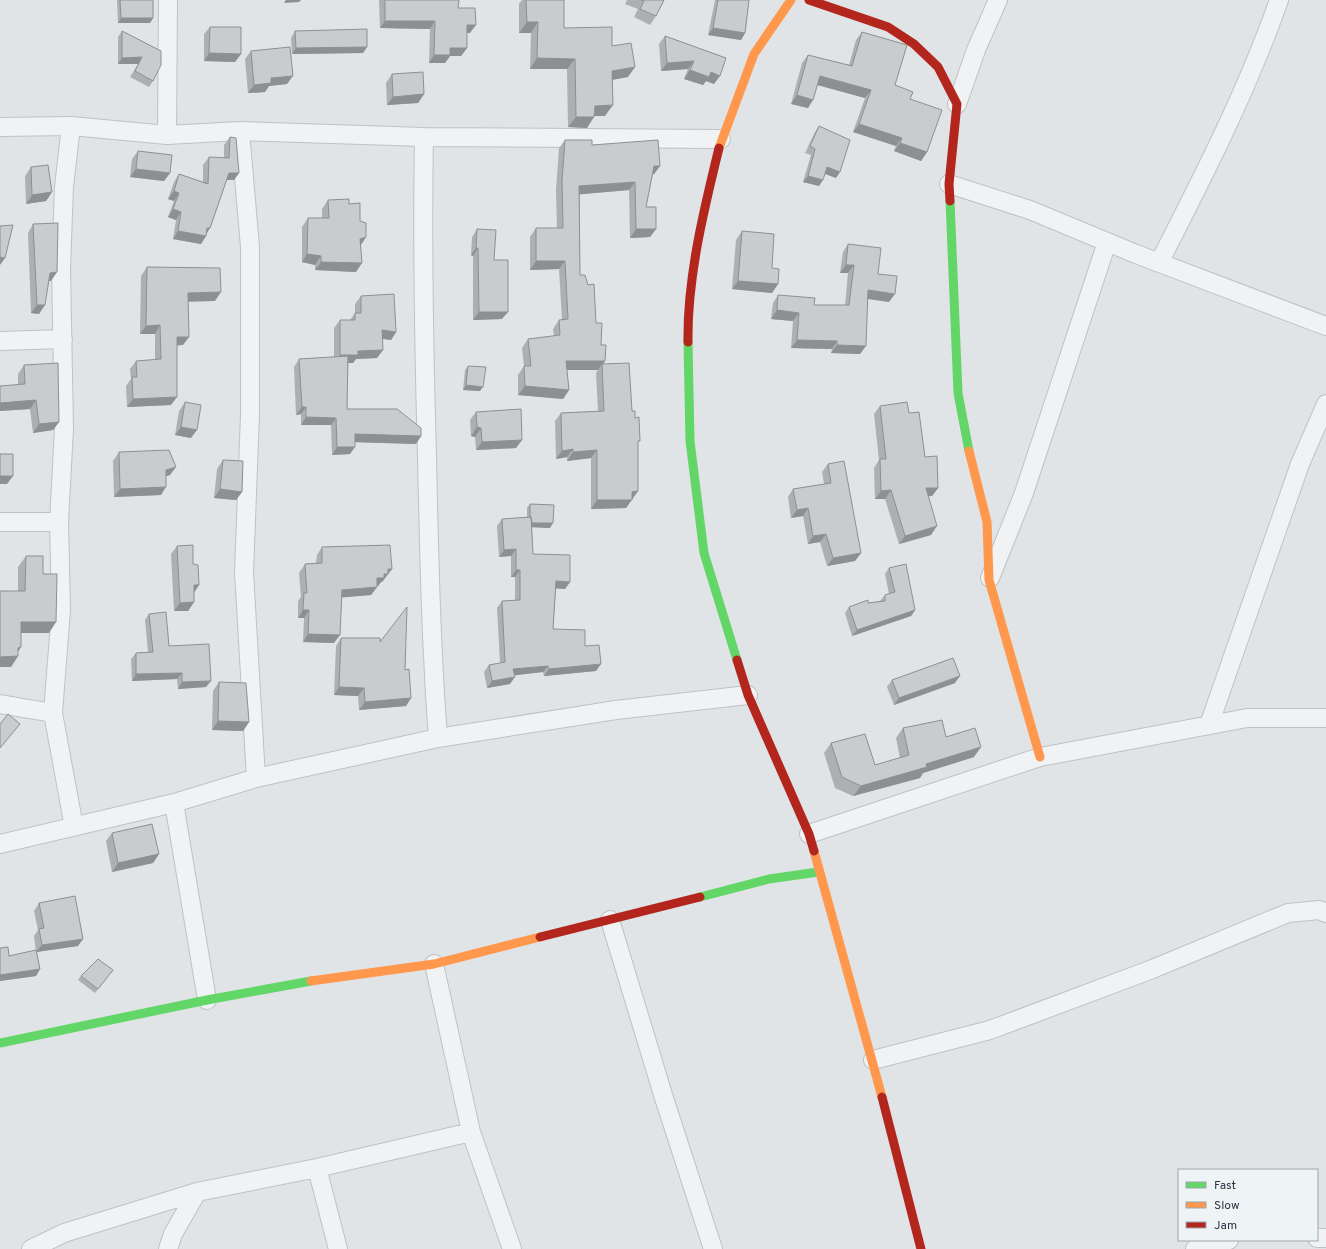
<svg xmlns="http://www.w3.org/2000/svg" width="1326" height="1249" font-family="Overpass,sans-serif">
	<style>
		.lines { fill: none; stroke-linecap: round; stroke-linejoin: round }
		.street-casing { stroke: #bfc2c4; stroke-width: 20 }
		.street { stroke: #f0f2f3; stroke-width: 18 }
		.fast { stroke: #63d668; stroke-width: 9 }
		.slow { stroke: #ff974d; stroke-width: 9 }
		.jam { stroke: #b3261e; stroke-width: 9 }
		.wall { fill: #adafb1 }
		.shaded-wall { fill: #8d8f90 }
		.building { fill: #c9ccce; stroke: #8d8f90 }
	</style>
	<rect width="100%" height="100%" fill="#e1e4e6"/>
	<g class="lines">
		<defs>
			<path id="street" d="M957 104 976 50 998 0
				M71 126 64 187 61 268 64 428 59 522 61 610 53 713 74 827
				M0 127 71 126 167 135 240 131 424 137 721 139
				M240 131 250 247V415L244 572 256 778
				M167 135 168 0
				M424 137C422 243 424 350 427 457 429 551 431 645 438 738
				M949 184 1030 210 1136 254 1326 326
				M1159 263C1203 177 1247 91 1279 0
				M0 341 63 339
				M0 522H59
				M990 578 1024 493 1107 242
				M0 704 53 713
				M1209 725 1300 464 1326 404
				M174 803 207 1000
				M809 834 1040 757 1247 718H1326
				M0 844 174 803 256 778 438 738 616 710 748 695
				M610 920 664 1098 713 1249
				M434 964 471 1132 512 1249
				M873 1060 990 1030 1150 970 1288 913 1319 910 1326 913
				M317 1168 338 1249
				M1317 1238H1326
				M31 1249 64 1233 197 1192 317 1168 471 1132
				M168 1249 173 1234 197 1192
				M1195 1249 1229 1240"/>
		</defs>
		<use href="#street" class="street-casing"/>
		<use href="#street" class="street"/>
		<path class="fast" d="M950 201 958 393 969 451
			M688 342 690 441 704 553 737 660
			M700 897 769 879 818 872
			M0 1043 207 1000 311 981"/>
		<path class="slow" d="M719 148 754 54 791 0
			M969 451 987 522 989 580 1040 757
			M814 851 882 1097
			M311 981 434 964 540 937"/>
		<path class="jam" d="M809 0 888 27 914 44 938 67 957 104 949 184 950 201
			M688 342C687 278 704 209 719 148
			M737 660 748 695 809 834 814 851
			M540 937 700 897
			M882 1097 921 1249"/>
	</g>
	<path class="wall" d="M117 0H153V18L150 23H118Z
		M379 0H459L458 8 470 33H467V48L461 56H450L445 63H429L430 29 380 28Z
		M522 0H564V28L612 46 628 77 612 80 605 116H594L587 128 568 127 567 69H530L531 33H519V4Z
		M627 0H664L656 16 650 25 634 17 638 9 625 4Z
		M715 0H749L745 33 741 40 708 35Z
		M210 27 241 54 235 62 204 61V34Z
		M122 31 161 51 153 81 149 87 130 77 138 64H118V37Z
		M295 31 367 47 363 53 292 54 291 38Z
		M862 32 895 85 910 99 927 152 921 161 894 151 896 146 853 132 865 98 817 85 808 108 791 104 802 63 808 55 849 65 856 40Z
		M665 36 726 58 714 84 706 81 703 85 684 79 688 69 661 71 659 44Z
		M251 51 287 84 269 86 265 92 248 93 245 59Z
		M392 74 424 94 418 103 387 105 386 83Z
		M819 126 836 178 825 174 819 186 803 182 811 155 805 153 815 132Z
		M230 137 239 173 234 180H227L210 228 206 234V236L201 244 173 239 176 220 168 217 174 201 168 199 174 182 179 174 203 182V165L209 157H224V145Z
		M565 140 592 145 660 166 654 174H653L646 207 656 229 650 237 630 238 629 190 580 194V275L596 323 605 361 603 364 632 411 638 444V491L626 508 591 509V458L567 461V457L556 459 555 421 561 413 598 411 596 373 598 370H567L569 390 563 399 518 395V375L524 366 522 348 528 339 554 336 553 329 559 320H562L559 269 530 270V237L536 228H557L556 190 559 148Z
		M138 151 170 173 164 181 130 177 132 159Z
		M31 167 52 192 46 201 26 204 25 176Z
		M328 200 349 204 360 221 366 237 361 245 356 272 315 270V265L302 262V227L308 218H322V209Z
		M33 224 51 281H49L39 314 31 313 28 233Z
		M477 229 494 260 502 319 473 320V256L471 255 472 237Z
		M742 231 772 268 778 284 772 293 732 289 736 240Z
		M848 244 878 274 889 302 868 299 860 354 831 353 832 349 791 348 793 321 771 319 773 303 778 295 814 305H845L848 273H840L843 252Z
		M147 267 215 301H188L189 337 183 345H177L171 405 127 407 126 386 131 379 130 369 136 361 155 360V334H140L141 276Z
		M361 296 396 332 391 340 383 339V350L377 358 356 359 353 363H348L347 409 421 436 416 444 355 442 350 454 332 455 331 425H301V414L296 415 294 367 299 359 334 357V328L340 320H350L355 313V304Z
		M24 365 59 422 53 430 33 433 30 409 0 411V386L18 385V374Z
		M468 366 480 391 463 390 465 370Z
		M185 402 191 438 175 435 179 411Z
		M880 406 909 413 925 457 938 488 932 496H928L931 535 899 544 885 499H875L874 468 879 460 874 414Z
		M476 412 522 440 516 448 476 450 475 437 471 436 470 420Z
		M119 452 170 475 166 476 161 495 114 497 113 461Z
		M223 460 242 492 236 500 214 498 217 469Z
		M828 464 861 553 855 561 827 566 820 542 808 544 803 516 791 518 788 497 793 489 824 484 822 472Z
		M530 504 550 528 532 527 533 554 570 582 565 589 556 588 553 629 585 646 596 671 544 676 543 672 514 675 510 684 487 688 484 672 489 665 500 663 497 608 502 601 515 600V577H511V556L499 557 497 526 502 519 527 517V508Z
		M177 546 193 564 199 585 194 593V602L188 611H174L171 554Z
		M322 547 392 569 382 582H381L378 586H377V587L371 595 341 597 334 643 303 642 304 618H298V601L301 597 299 573 305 564 316 563 317 555Z
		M26 556 43 574 49 633H21V647L18 652V656L11 667H0V591H18V567Z
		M889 568 915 610 911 616 852 636 845 613 849 607 868 603 880 601 885 595 889 594 885 574Z
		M149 614 169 646 206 687 178 689 177 679 132 681 131 659 136 653 148 652 145 620Z
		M341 638 380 642 405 670 411 698 406 706 359 710 358 696 334 695 336 646Z
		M892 680 955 683 894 705 887 687Z
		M219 682 249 722 243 731 212 730 213 691Z
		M903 728 946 737 974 757 923 773 920 778 853 796 835 788 824 753 831 743 875 765 900 758 896 738Z
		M112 833 159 854 153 863 112 872 106 841Z
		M39 903 78 946 37 952 40 969 36 976 0 981V948L9 956 36 951 34 936 38 930 34 911Z
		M113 970 95 993 78 980 81 976Z"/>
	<path class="shaded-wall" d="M286 0H301L299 2 284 3Z
		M121 18H153L150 23H118Z
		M385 21H435L430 29 380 28Z
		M527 22H538L531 33H519Z
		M467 25H476L470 33H462Z
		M713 28 745 33 741 40 708 35Z
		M367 47 363 53 292 54 296 48Z
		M450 48H467L461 56H450L445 63H429L434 55Z
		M209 53 241 54 235 62 204 61Z
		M142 57 138 64H118L122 58Z
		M537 58 575 59 567 69H530Z
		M694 61 688 69 661 71 667 63Z
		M635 67 628 77 605 81 612 71Z
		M690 70 711 72 720 76 714 84 706 81 703 85 684 79Z
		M293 76 287 84 269 86 265 92 248 93 254 85 271 78Z
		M820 76 871 90 865 98 814 84Z
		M424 94 418 103 387 105 393 97Z
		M797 95 813 100 808 108 791 104Z
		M613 105 605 116H587L595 106Z
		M576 117H594L587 128 568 127Z
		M859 124 902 138 896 146 853 132Z
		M900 143 927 152 921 161 894 151Z
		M654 166H660L654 174 648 175Z
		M827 167 840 172 836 178 823 173Z
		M136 169 170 173 164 181 130 177Z
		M229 173H239L234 180H224Z
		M808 176 823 180 819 186 803 182Z
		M635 182 629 190 573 195 579 186Z
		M174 191 179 193 174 201 168 199Z
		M52 192 46 201 26 204 32 195Z
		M173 209 181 212 176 220 168 217Z
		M207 228H210L205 236Z
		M636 229H656L650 237 630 238Z
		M178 231 206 236 201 244 173 239Z
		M366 237 360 246V239Z
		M476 248H478L473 256 471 255Z
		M307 254 321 256 315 265 302 262Z
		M0 257 5 258 0 265Z
		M536 261H565L559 269 530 270Z
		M321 262 362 263 356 272 315 270Z
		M846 265H854L848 273H840Z
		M57 272 51 281H44L50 273Z
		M738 281 778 284 772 293 732 289Z
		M868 290 895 294 889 302 862 298Z
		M221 292 215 301 182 302 188 293Z
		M37 305H45L39 314 31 313Z
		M777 310 799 313 793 321 771 319Z
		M479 312H508L502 319 473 320Z
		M160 325 155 334H140L146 326Z
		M382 330 396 332 391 340 377 338Z
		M177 337H189L183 345 171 346Z
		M797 340 837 341 832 349 791 348Z
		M837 345 866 346 860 354 831 353Z
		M383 350 377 358 356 359 353 363H334L340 355 358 351Z
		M566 361H605L602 366V364L598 370H560Z
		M466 385 483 387 480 391 463 390Z
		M525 386 569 390 563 399 518 395Z
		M177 397 171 405 127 407 133 399Z
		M36 400 30 409 0 411V403Z
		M302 407H306L301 414 296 415Z
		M306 417 336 418 331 425H301Z
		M59 422 53 430 33 433 39 424Z
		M181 427 197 430 191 438 175 435Z
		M477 427 481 428 475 437 471 436Z
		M355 434 421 436 416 444 349 442Z
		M522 440 516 448 476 450 482 442Z
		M337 447H355L350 454 332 455Z
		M573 449 567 457 556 459 562 451Z
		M597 450 591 458 567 461 573 452Z
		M176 467 170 475 160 478 166 470Z
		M0 476H13L7 484H0Z
		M166 487 161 495 114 497 120 489Z
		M926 488H938L932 496 920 497Z
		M220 489 242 492 236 500 214 498Z
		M891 490 885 499H875L881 491Z
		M638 491 626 508 591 509 597 500 632 492Z
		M808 508 803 516 791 518 797 510Z
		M530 522 553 523 550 528 527 527Z
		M937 526 931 535 899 544 905 536Z
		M826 534 820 542 808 544 813 536Z
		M516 549 511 556 499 557 504 550Z
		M861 553 855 561 827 566 833 558Z
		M388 569H392L382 582H381L378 586H371L377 578Z
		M516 570H520L515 577H511Z
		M556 581 570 582 565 589 551 588Z
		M194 585H199L193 594Z
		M377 587 371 595 336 598 342 590Z
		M194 602 188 611H174L180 603Z
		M303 610H309L304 618H298Z
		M915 610 911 616 852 636 857 630Z
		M21 622H56L49 633H14Z
		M308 634 340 635 334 643 303 642Z
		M21 647 15 656H18L11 667H0V657Z
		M601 664 596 671 544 676 549 669Z
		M548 666 543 672 509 676 513 669Z
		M182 673 177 679 132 681 136 674Z
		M960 676 955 683 894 705 899 698Z
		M515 677 510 684 487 688 492 681Z
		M211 681 206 687 178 689 182 682Z
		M339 687 364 688 358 696 334 695Z
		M411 698 406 706 359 710 365 702Z
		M218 721 249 722 243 731 212 730Z
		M981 747 974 757 923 773 920 778 853 796 861 786 926 764Z
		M159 854 153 863 112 872 118 863Z
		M83 939 78 946 36 952 42 945Z
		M40 969 36 976 0 981V975Z"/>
	<path class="building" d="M120 0H153V18H121Z
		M385 0H459L458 8H475L476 25H467V48H450V55H434L435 21H385Z
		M526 0H564V28L612 27V46L631 43 635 67 612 71 613 105 595 106 594 117H576L575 59 537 58 538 22H527Z
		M641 0H664L656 16 640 9 644 1Z
		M718 0H749L745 33 713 28Z
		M210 27H241V54L209 53Z
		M367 29V47L296 48 295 31Z
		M122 31 161 51V65L153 81 135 71 142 57 122 58Z
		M862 32 907 45 895 85 913 92 910 99 942 110 927 152 900 143 902 138 859 124 871 90 820 76 813 100 797 95 808 55 852 66Z
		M665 36 726 58 720 76 711 72 709 77 690 70 694 61 667 63Z
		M290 47 293 76 271 78V83L254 85 251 51Z
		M423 72 424 94 393 97 392 74Z
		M819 126 850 140 840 172 827 167 823 180 808 176 815 149 810 146Z
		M230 137 236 138 239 173H229L210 228H207L206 236 178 231 181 212 173 209 179 193 174 191 179 174 208 184 209 157 229 158Z
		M565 140H592V145L658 140 660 166H654L646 207H656V229H636L635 182 579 186 580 275H585L588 285 594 284 596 323H602L601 345H606L605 361H566L569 390 525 386 524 366H531L528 339 560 335 559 320 568 319 565 261H536V228H563L562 181Z
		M138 151 172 155 170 173 136 169Z
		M48 165 52 192 32 195 31 167Z
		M349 199V204L360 203V221L366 223V237L360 239 362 263 321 262V256L307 254 308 218H329L328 200Z
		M58 223 57 272 50 273 45 305H37L33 224Z
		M13 225 5 258 0 257V226Z
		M477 229 496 230 494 260H508V312H479L478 248H476Z
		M742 231 774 234 772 268 779 269 778 284 738 281Z
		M848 244 881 248 878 274 897 276 895 294 868 290 866 346 837 345V341L797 340 799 313 777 310 778 295 815 298 814 305H849L854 265H846Z
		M147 267 220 268 221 292 188 293 189 337H177V397L133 399 132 377H137L136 361 161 359 160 325 146 326Z
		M394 294 396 332 382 330 383 350 358 351V355H340V320H355V313H361V296Z
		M348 356 347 409H397L421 428V436L355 434V447H337L336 418 306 417V407H302L299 359Z
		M58 363 59 422 39 424 36 400 0 403V386L25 384 24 365Z
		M629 363 632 411H635V418L639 417 640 441H638V491L632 492V500H597V450L573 452V449L562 451 561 413 604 411 602 364Z
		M468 366 486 367 483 387 466 385Z
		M185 402 201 405 197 430 181 427Z
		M907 402 909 413 919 412 925 457 937 456 938 488H926L937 526 905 536 891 490 881 491 880 459H886L880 406Z
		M521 409 522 440 482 442 481 428 477 427 476 412Z
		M169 450 176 467 166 470V487L120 489 119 452Z
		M0 454H13V476H0Z
		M223 460 243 461 242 492 220 489Z
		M844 461 861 553 833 558 826 534 813 536 808 508 797 510 793 489 831 483 828 464Z
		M530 504 554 505 553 523H532L531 517H530Z
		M531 517 533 554 570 555V582L556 581 553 629 585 630V646L599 645 601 664 549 669 548 666 513 669 515 677 492 681 489 665 505 662 502 601 520 600V570H516V549L504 550 502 519Z
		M193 545V564L198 565 199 585H194V602L180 603 177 546Z
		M390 545 392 569H388V574H384V578H377V587L342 590 340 635 308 634 309 610H303L304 593H307L305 564 322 563V547Z
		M26 556H43V574H57L56 622H21V647L18 648V656L0 657V591H25Z
		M906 564 915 610 857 630 849 607 868 600V603L885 601V595L895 592 889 568Z
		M407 607 405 670 409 669 411 698 365 702 364 688 339 687 341 638H380V642Z
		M166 612 169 646 209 644 211 681 182 682V673L136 674V653L153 652 149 614Z
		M953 658 960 676 899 698 892 680Z
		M219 682 246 683 249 722 218 721Z
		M8 714 20 724 0 748V724Z
		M942 720 946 737 975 728 981 747 926 764 927 767 861 786 842 777 831 743 865 734 875 765 909 755 903 728Z
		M152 824 159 854 118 863 112 833Z
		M75 896 83 939 42 945 39 929 44 928 39 903Z
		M8 947 9 956 36 950 40 969 0 975V948Z
		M98 959 113 970 98 989 81 976Z"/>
	<rect x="1178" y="1169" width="140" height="72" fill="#eef3f6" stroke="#9ea7ae"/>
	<rect x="1186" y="1182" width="20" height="6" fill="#63d668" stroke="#9ea7ae"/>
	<text x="1214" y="1189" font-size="12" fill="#263541">Fast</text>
	<rect x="1186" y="1202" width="20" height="6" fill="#ff974d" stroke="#9ea7ae"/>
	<text x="1214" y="1209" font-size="12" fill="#263541">Slow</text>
	<rect x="1186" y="1222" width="20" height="6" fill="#b3261e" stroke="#9ea7ae"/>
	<text x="1214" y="1229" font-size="12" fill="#263541">Jam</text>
</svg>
